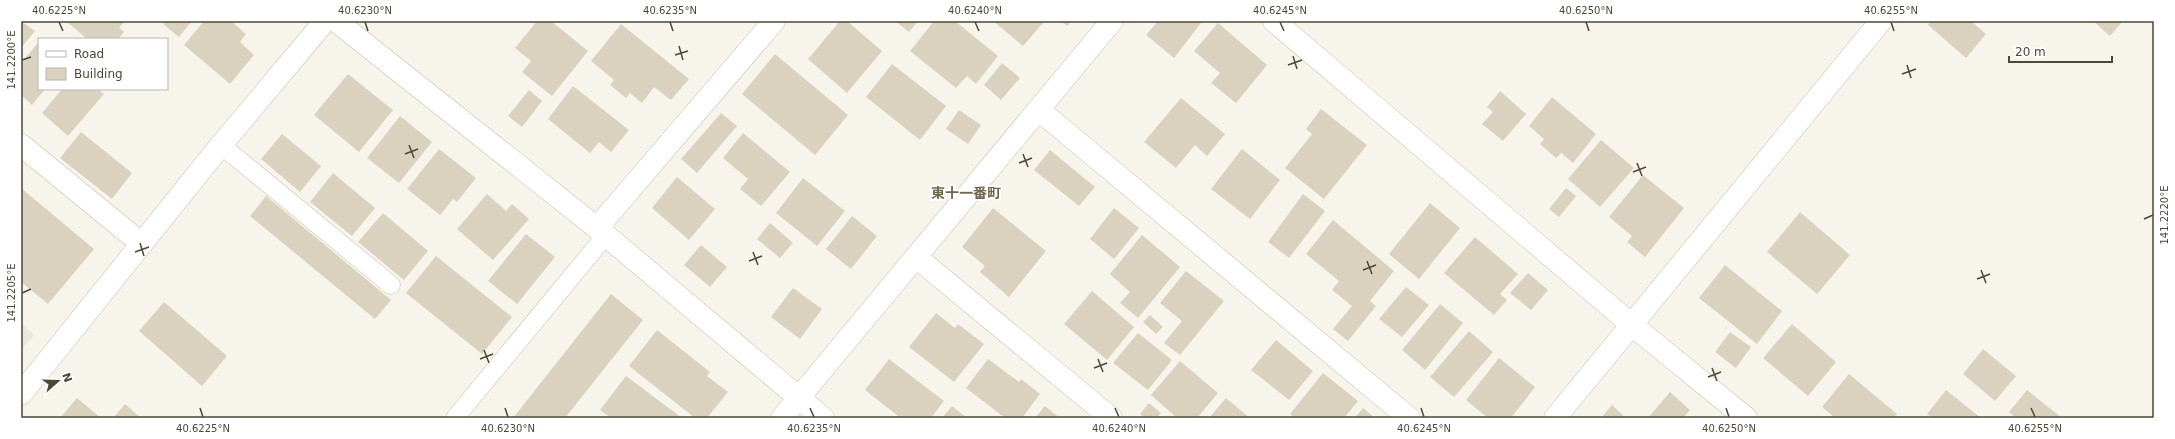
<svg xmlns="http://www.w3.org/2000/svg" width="2175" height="439" font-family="'DejaVu Sans','Noto Sans JP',sans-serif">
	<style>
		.parking { fill: #e8e7e2 }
		.building { fill: #dad2bf }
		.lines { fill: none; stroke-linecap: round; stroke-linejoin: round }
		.lane-casing { stroke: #c4beac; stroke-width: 19 }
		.street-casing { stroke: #c4beac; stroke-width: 23 }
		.lane { stroke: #fff; stroke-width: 18 }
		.street { stroke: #fff; stroke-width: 22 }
		.ticks { fill: none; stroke: #4d4737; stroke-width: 1.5 }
		.labels { text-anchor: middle; stroke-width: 3.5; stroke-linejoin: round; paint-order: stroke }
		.quarter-label { font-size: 14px; font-weight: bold; fill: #71664d; stroke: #fff }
		.neatline { fill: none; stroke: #4d4737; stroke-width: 1.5 }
		.ticks-label { font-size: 10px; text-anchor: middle; fill: #4d4737 }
	</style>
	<rect width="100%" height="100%" fill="#f7f5eb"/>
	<path class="parking" d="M21 323 34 335 21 350Z"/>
	<path class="building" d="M21 21 35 31 21 48Z
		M66 21H125L119 28 124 32 118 39H87Z
		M166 21H192L179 37 163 24Z
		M204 21H231L246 34 240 42 254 55 230 84 184 45Z
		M537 21H551L588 51 552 96 522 72 531 61 515 48Z
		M840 21H847L882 51 847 93 808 59Z
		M895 21H918L909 32Z
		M934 21H955L998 56 976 84 967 76 956 88 910 51Z
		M993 21H1041L1043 23 1023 46Z
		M1061 21H1071L1067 26Z
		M1158 21H1198L1201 23 1174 58 1146 35Z
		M1931 21H1971L1986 34 1966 58 1928 25Z
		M2093 21H2123L2110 36Z
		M1218 23 1267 65 1236 103 1211 83 1220 73 1194 51Z
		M621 24 689 79 671 100 654 87 642 103 630 93 626 98 610 85 614 80 591 61Z
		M39 42V89H45L32 105 21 95V63Z
		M775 54 848 115 815 155 742 94Z
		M1002 63 1020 78 1001 100 984 85Z
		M892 64 946 106 920 140 866 97Z
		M348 74 393 110 359 152 314 115Z
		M573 86 629 130 611 152 599 142 590 153 548 119Z
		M62 89H98L104 94 68 136 42 113Z
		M529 90 542 101 522 127 508 116Z
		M1500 91 1526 114 1503 141 1482 124 1493 112 1487 107Z
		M1552 97 1596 134 1573 163 1561 153 1556 158 1540 144 1544 139 1529 126Z
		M1181 98 1225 134 1207 156 1195 145 1176 168 1144 142Z
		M1321 109 1367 145 1324 199 1285 168 1312 134 1306 129Z
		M959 110 981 125 968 144 946 129Z
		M721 113 737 126 697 173 681 159Z
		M400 116 432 142 399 183 367 158Z
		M81 132 132 173 112 199 60 158Z
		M743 133 790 172 761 206 740 189 748 179 723 158Z
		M282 134 321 166 300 192 261 159Z
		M1601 140 1634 168 1600 207 1568 179Z
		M439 149 476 178 457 202 453 199 440 215 407 189Z
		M1242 149 1280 180 1250 219 1211 189Z
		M1050 150 1095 187 1079 206 1034 170Z
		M333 173 375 208 352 236 310 202Z
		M1643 175 1684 208 1645 257 1627 242 1632 236 1609 217Z
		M677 177 715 209 689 240 652 208Z
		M803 178 845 211 817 246 776 213Z
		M21 188 94 249 48 304 21 282Z
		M1566 188 1576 196 1559 217 1549 209Z
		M487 194 506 211 512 204 529 219 493 260 457 229Z
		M1303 194 1325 211 1289 258 1268 242Z
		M266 196 391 300 375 319 250 216Z
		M1430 203 1460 228 1419 279 1389 254Z
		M993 208 1046 251 1009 297 980 272 985 266 962 247Z
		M1114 208 1139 228 1114 259 1090 239Z
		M1800 212 1850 255 1817 294 1767 252Z
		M383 213 428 251 404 280 358 242Z
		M852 216 877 236 851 269 826 249Z
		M1333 220 1394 271 1370 301 1376 306 1348 341 1333 329 1352 306 1332 290 1339 281 1306 254Z
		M770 223 793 243 780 258 757 239Z
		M526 234 555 257 517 304 488 281Z
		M1142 235 1180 267 1138 318 1120 303 1130 292 1110 274Z
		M1475 237 1518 274 1500 294 1507 300 1494 315 1444 273Z
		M701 245 727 267 710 287 684 265Z
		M436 256 512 317 482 354 406 293Z
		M1725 265 1782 311 1757 344 1699 298Z
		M1186 271 1224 301 1180 355 1164 343 1182 321 1160 303Z
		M1528 273 1548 290 1531 310 1510 293Z
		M1406 287 1429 305 1402 337 1379 319Z
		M793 288 822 309 800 339 771 317Z
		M1092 291 1134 327 1107 360 1064 324Z
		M611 294 643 320 565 418H513Z
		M164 302 227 356 202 386 139 331Z
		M1440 304 1463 323 1425 370 1402 350Z
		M936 313 955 328 958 324 984 344 954 382 909 347Z
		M1150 315 1163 327 1156 334 1143 322Z
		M1792 324 1836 362 1808 396 1763 358Z
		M657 330 710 372 707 376 728 392 707 418H695L629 366Z
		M1469 331 1493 352 1454 397 1430 377Z
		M1730 332 1751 347 1736 368 1715 352Z
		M1138 333 1172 360 1148 390 1113 363Z
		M1276 340 1313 371 1289 400 1251 370Z
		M1983 349 2016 376 1995 401 1963 374Z
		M1499 358 1535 387 1511 418H1488L1466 400Z
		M889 359 944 401 931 418H897L898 416 865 390Z
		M988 359 1019 382 1021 379 1040 394 1022 418H1005L966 388Z
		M1180 361 1218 393 1197 418H1177L1151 395Z
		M1323 373 1358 401 1344 418H1295L1290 414Z
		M1849 374 1897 414 1893 418H1835L1822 407Z
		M626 376 682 418H611L600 410Z
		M1946 390 1981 418H1933L1927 414Z
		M2027 390 2062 418H2016L2009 412Z
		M1670 392 1690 410 1683 418H1648Z
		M77 398 101 418H60Z
		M1226 398 1250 418H1209Z
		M1149 403 1161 413 1156 418H1145L1140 414Z
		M125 404 141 418H113Z
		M1612 405 1626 418H1601Z
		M952 406 967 418H942Z
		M1045 406 1060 418H1035Z
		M1363 408 1375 418H1355Z"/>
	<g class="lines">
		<defs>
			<path id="lane" d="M221 145 391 285
				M455 418 606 235"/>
			<path id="street" d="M336 21 597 228 823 418
				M1274 21 1632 325 1746 418
				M1039 110 1409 418
				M21 145 142 244
				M597 228 774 21
				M916 257 1111 418
				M21 394 221 145 325 21
				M782 418 1112 21
				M1555 418 1881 21"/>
		</defs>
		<use href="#lane" class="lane-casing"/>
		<use href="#street" class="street-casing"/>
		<use href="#lane" class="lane"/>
		<use href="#street" class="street"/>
	</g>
	<path class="ticks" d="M59 22 63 31M365 22 368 31M670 22 673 31M975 22 979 31M1280 22 1284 31M1586 22 1589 31M1891 22 1894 31M679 46 683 60M675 55 688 51M1293 56 1297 69M22 60 31 57M1288 65 1302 60M1907 65 1911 78M1902 74 1916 69M409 145 414 158M405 154 418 149M1023 154 1028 167M1019 163 1032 158M1637 163 1642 176M1633 172 1646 167M2144 219 2153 215M140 243 144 256M135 252 149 247M753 252 758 265M749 261 762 256M1367 261 1372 274M1363 270 1376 265M1981 270 1986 283M1977 279 1990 274M22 293 31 289M484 350 489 363M480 359 493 354M1098 359 1103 372M1094 368 1107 363M1712 368 1717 381M1708 377 1721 372M200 408 203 417M505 408 508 417M810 408 814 417M1115 408 1119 417M1421 408 1424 417M1726 408 1729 417M2031 408 2035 417"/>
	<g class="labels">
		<g class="quarter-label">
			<text x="966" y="198">東十一番町</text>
		</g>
	</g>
	<rect width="2175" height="439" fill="none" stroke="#ffffff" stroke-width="44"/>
	<rect x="38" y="38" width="130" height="52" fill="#ffffff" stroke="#b8b5af"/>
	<rect x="46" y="51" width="20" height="6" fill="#ffffff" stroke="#b8b5af"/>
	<text x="74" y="58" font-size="12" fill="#4d4737">Road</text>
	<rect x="46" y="68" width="20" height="12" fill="#dad2bf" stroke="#b8b5af"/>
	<text x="74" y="78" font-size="12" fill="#4d4737">Building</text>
	<g transform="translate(58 381) rotate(70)" stroke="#ffffff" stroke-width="3" paint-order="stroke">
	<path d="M0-3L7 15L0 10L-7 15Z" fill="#4d4737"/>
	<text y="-6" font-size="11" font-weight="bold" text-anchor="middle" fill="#4d4737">N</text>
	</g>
	<path d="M2009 56v6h103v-6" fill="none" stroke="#4d4737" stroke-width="2"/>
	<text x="2015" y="56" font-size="12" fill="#4d4737" stroke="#ffffff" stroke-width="3" paint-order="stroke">20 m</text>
	<rect x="22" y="22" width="2131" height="395" class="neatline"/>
	<g class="ticks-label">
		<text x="59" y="14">40.6225°N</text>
		<text x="365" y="14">40.6230°N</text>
		<text x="670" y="14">40.6235°N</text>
		<text x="975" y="14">40.6240°N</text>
		<text x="1280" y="14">40.6245°N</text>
		<text x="1586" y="14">40.6250°N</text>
		<text x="1891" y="14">40.6255°N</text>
		<text transform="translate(11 60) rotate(-90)" y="4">141.2200°E</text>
		<text transform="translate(2164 215) rotate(-90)" y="4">141.2220°E</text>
		<text transform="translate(11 293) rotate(-90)" y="4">141.2205°E</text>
		<text x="203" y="432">40.6225°N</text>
		<text x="508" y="432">40.6230°N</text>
		<text x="814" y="432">40.6235°N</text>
		<text x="1119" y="432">40.6240°N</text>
		<text x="1424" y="432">40.6245°N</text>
		<text x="1729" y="432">40.6250°N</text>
		<text x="2035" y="432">40.6255°N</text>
	</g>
</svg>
